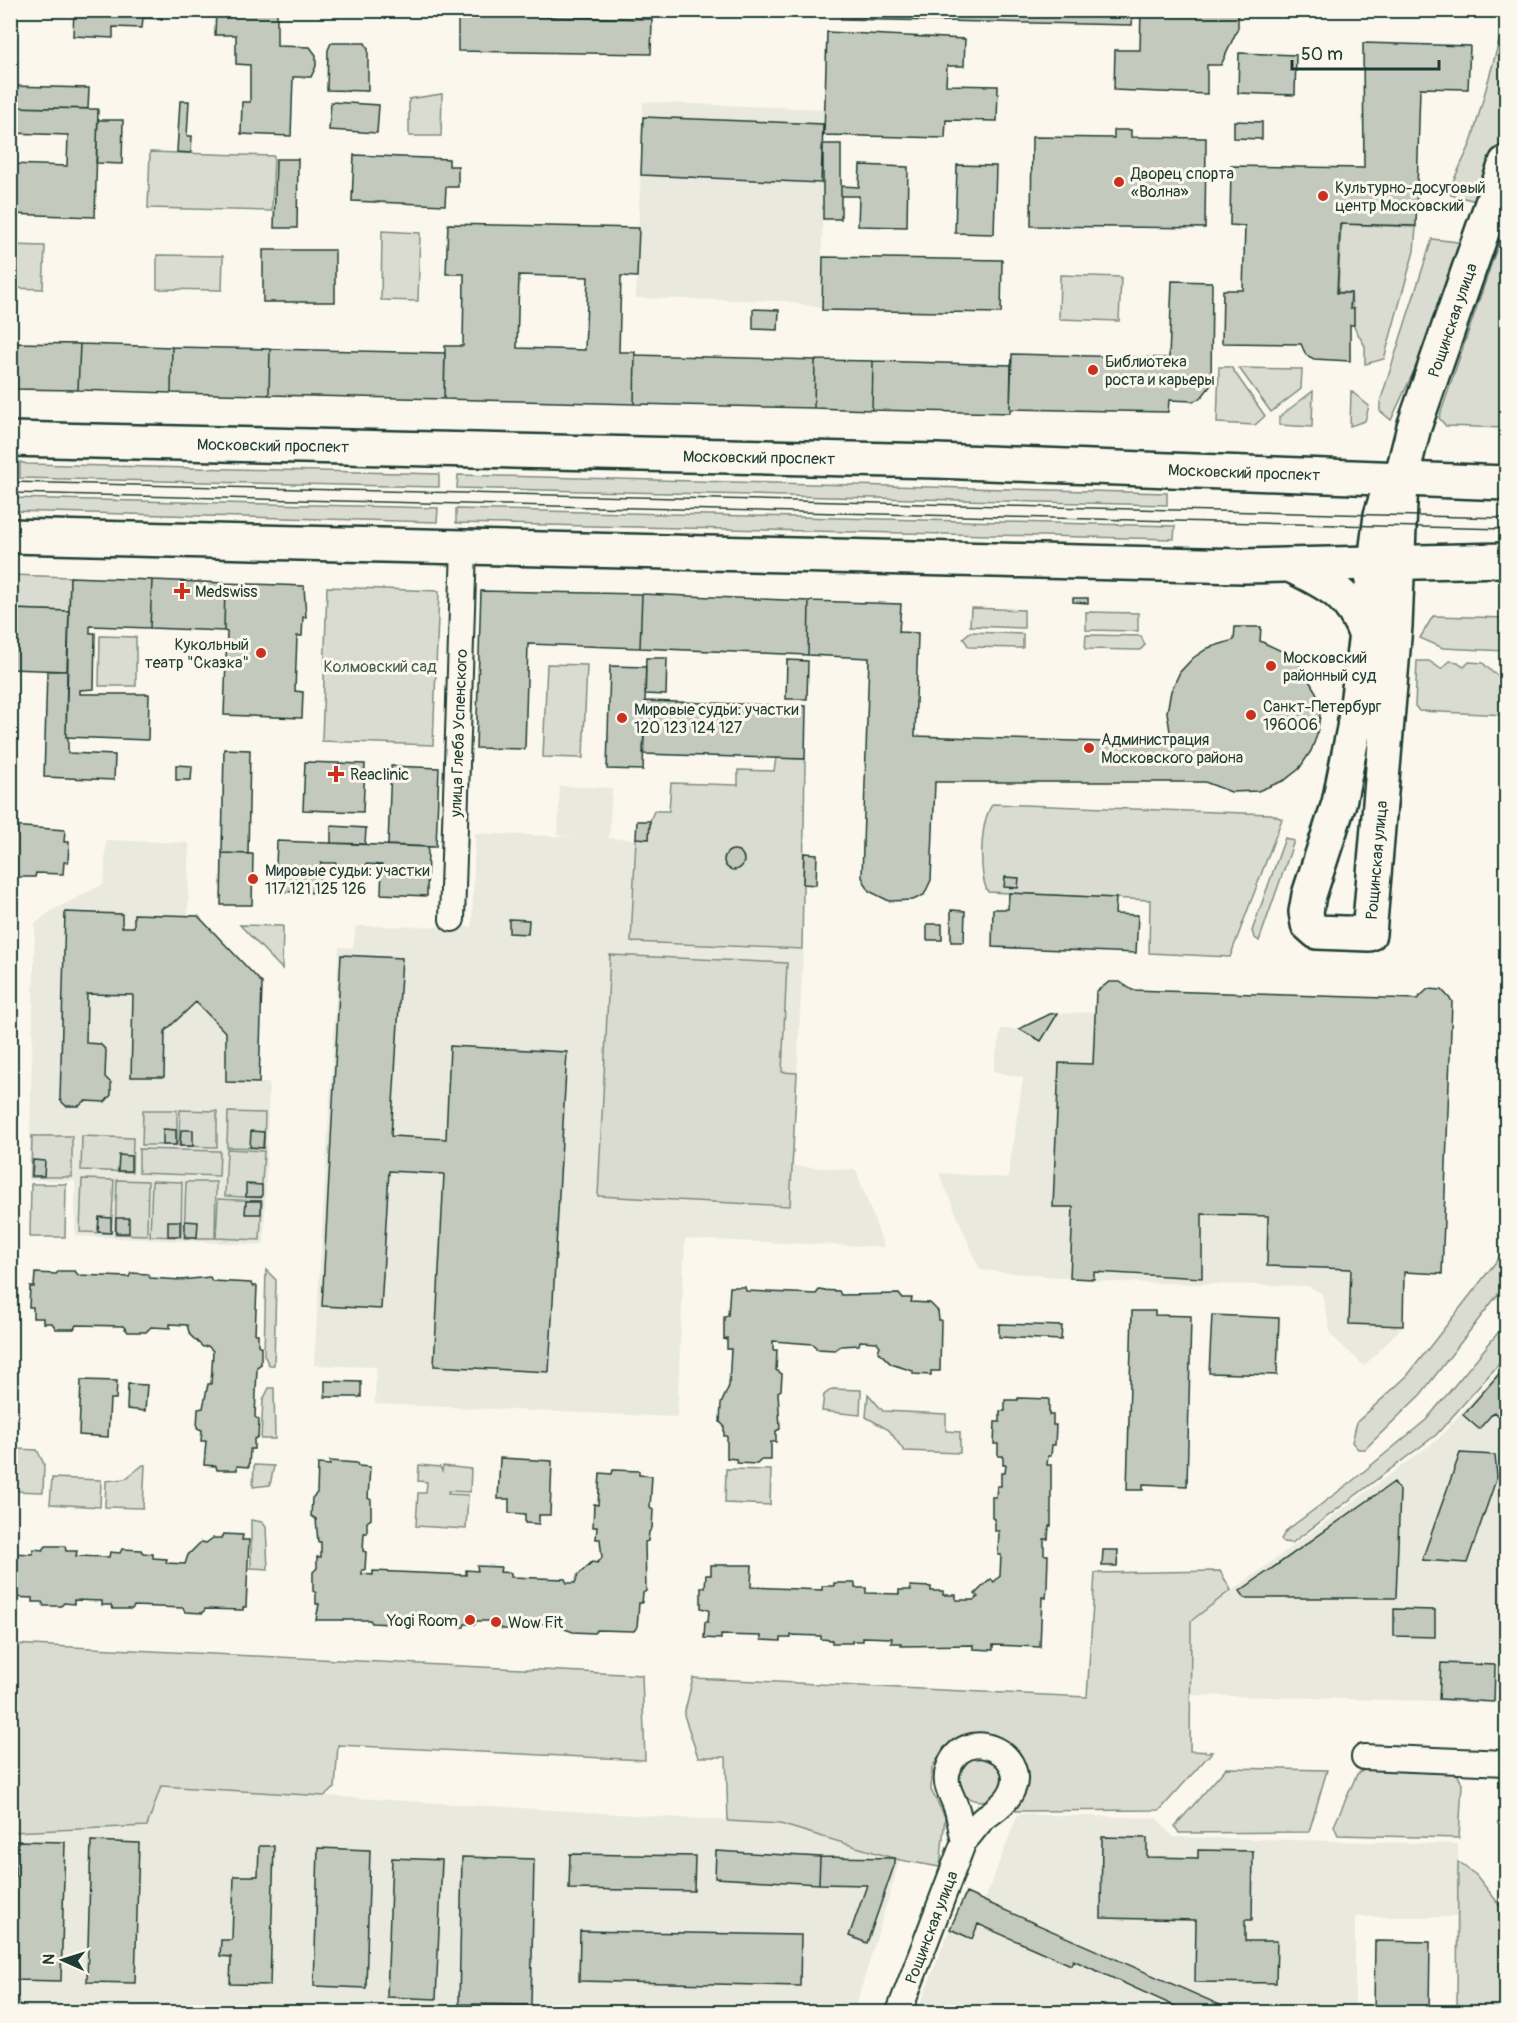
<svg xmlns="http://www.w3.org/2000/svg" width="1517" height="2023" font-family="Pangolin,sans-serif">
	<style>
		.built { fill: #eae9de }
		.green { fill: #dbdcd1; stroke: #7d8c82; stroke-width: 1.5 }
		.building { fill: #c4c9be; stroke: #1f3d34; stroke-width: 1.5; fill-rule: evenodd }
		.lines { fill: none; stroke-linecap: round; stroke-linejoin: round }
		.street-casing { stroke: #1f3d34; stroke-width: 28 }
		.secondary-casing { stroke: #1f3d34; stroke-width: 38 }
		.primary-casing { stroke: #1f3d34; stroke-width: 38 }
		.street { stroke: #fbf7ec; stroke-width: 24 }
		.secondary { stroke: #fbf7ec; stroke-width: 33 }
		.primary { stroke: #fbf7ec; stroke-width: 33 }
		.tram { stroke: #1f3d34; stroke-width: 1.5 }
		.poi-dot { fill: #c8321e; stroke: #fbf7ec; stroke-width: 2 }
		.labels { text-anchor: middle; stroke-width: 6; stroke-linejoin: round; paint-order: stroke }
		.poi-label { font-size: 16px; fill: #1f3d34; stroke: #fbf7ec; text-anchor: start }
		.street-label { font-size: 16px; fill: #1f3d34; stroke: #fbf7ec }
		.park-label { font-size: 16px; fill: #455d53; stroke: #fbf7ec }
	</style>
	<rect width="100%" height="100%" fill="#fbf7ec"/>
	<filter id="ink" filterUnits="userSpaceOnUse"><feTurbulence type="fractalNoise" baseFrequency=".0167" numOctaves="2"/><feDisplacementMap in="SourceGraphic" scale="12" xChannelSelector="R" yChannelSelector="G"/><feConvolveMatrix kernelMatrix="1 2 1 2 8 2 1 2 1" color-interpolation-filters="sRGB"/></filter>
	<g filter="url(#ink)">
		<path class="built" d="M643 102 824 109 821 308 785 301 636 298Z
			M560 786 612 788 609 838 635 839 631 943 803 950 793 1166 856 1170 884 1247 685 1239 677 1417 375 1404 376 1367 314 1365 339 947 353 948 356 926 472 927 475 833 577 837 558 835Z
			M106 840 189 843 188 916H198L262 983 259 1083H269L264 1245 75 1236V1181L29 1180 35 924 51 911 104 884Z
			M1428 989 1452 1001 1442 1274 1404 1272 1403 1326 1364 1366 1331 1335 1322 1294 1308 1286 1112 1282 980 1270 939 1173 1008 1178 1023 1078 993 1071 1001 1029H1019L1050 1014 1095 1012 1096 992 1132 990 1416 999Z
			M1506 1362V1703L1189 1695 1191 1621 1438 1439Z
			M161 1786 780 1824 900 1860 854 2012H11L10 1832 147 1826Z
			M1018 1814 1157 1818 1173 1837 1458 1844 1457 1917H1355V2012H917L964 1892 984 1901Z"/>
		<path class="green" d="M1500 38H1506V127L1481 202 1451 195 1449 190 1471 143Z
			M442 94 441 136H409V99Z
			M150 152 274 156 272 211 148 208Z
			M1506 221V428L1446 426 1439 418Z
			M1341 224 1416 227 1414 251 1384 359 1365 364V346L1354 327 1351 293 1338 292Z
			M382 231 420 233 418 301 381 300Z
			M1432 239 1466 243 1434 328 1391 420 1380 411V402Z
			M11 245 45 246 43 289 11 288Z
			M157 255 223 256 222 290 157 289Z
			M1060 275 1121 277 1119 321 1059 319Z
			M1219 367H1231L1265 416 1255 425 1217 423Z
			M1239 368 1302 369 1301 389 1271 412Z
			M1313 391 1312 427 1279 425V417Z
			M1351 391 1369 406 1365 421 1350 426Z
			M20 462 27 464 439 474V487L20 478Z
			M458 475 1167 493V505L457 488Z
			M11 498 438 508 437 522 11 511Z
			M456 509 1175 526 1174 539 456 523Z
			M11 575 70 577 69 611 11 609Z
			M327 587 439 591 433 745 322 741Z
			M971 608 1024 610V628L970 626Z
			M1086 612 1138 613V631L1086 630Z
			M1433 616 1506 618V651L1443 648 1420 638Z
			M970 632 1023 634V648L969 647 963 638Z
			M1086 635 1141 636 1145 645 1140 650 1085 649Z
			M100 636 136 637V686H99Z
			M1417 661H1429L1441 669 1450 661 1458 662 1464 667 1469 662 1483 663 1493 673 1506 679V715L1419 711 1415 706Z
			M547 664 587 665 583 758 543 757Z
			M776 758 805 759 802 949 631 942 636 838 649 839 650 821 654 811H669L671 783 738 785V770L774 771Z
			M993 804 1271 814 1282 819 1230 957 1149 953 1150 900 988 892C978 876 980 819 993 804Z
			M1285 838 1294 841 1259 941 1254 937 1252 931Z
			M240 925 283 926 282 969Z
			M610 955 787 963 782 1072 797 1073 790 1206 598 1196Z
			M143 1110H177V1145H142Z
			M180 1110 217 1111V1147L179 1146Z
			M228 1112 265 1113 264 1148 227 1147Z
			M32 1136H72V1177H31Z
			M82 1136 133 1138 132 1172 81 1170Z
			M139 1149 220 1151 219 1176 139 1173Z
			M227 1149 264 1151 261 1198 225 1196Z
			M82 1179 114 1180 111 1233 80 1232Z
			M117 1180 148 1181 147 1235 115 1234Z
			M152 1181 182 1182 181 1237 150 1236Z
			M186 1182H216L215 1238H184Z
			M31 1184H66L65 1237H30Z
			M218 1199 262 1201 260 1240 216 1238Z
			M1506 1249V1283L1502 1289 1421 1394 1365 1449H1358L1352 1442 1357 1422 1407 1376Z
			M266 1270 276 1280 274 1365H269L264 1355Z
			M1506 1323V1356L1436 1435 1292 1543 1283 1542 1281 1539 1287 1530 1351 1482 1426 1420Z
			M269 1388H274L275 1439H261L263 1400Z
			M832 1389 861 1390 860 1415 822 1411 824 1395Z
			M868 1394 883 1411 946 1414V1431L960 1432V1453L904 1451 889 1430 866 1417Z
			M15 1449 37 1450 44 1464 43 1492 14 1491Z
			M143 1465H145L143 1508 105 1507 106 1481 125 1479Z
			M254 1465 274 1466 270 1485 253 1487Z
			M419 1465 440 1467 442 1471 443 1466 471 1469 470 1492 448 1491V1494L468 1495 466 1529 416 1526 418 1493H426L427 1482 418 1481Z
			M726 1469 771 1470 770 1505 725 1503Z
			M52 1478 101 1480 100 1507 50 1504Z
			M251 1520 262 1522 266 1527 268 1569 251 1568Z
			M1220 1571 1231 1590 1191 1621 1190 1751 1212 1752 1160 1810 1016 1811 1022 1774 964 1739 944 1747 932 1768 931 1790 945 1817 940 1867 900 1860 780 1824 728 1821 726 1757H698L684 1715 693 1678 1087 1697 1095 1573Z
			M11 1644 642 1675 645 1760 338 1745 335 1788 324 1796 161 1786 147 1826 11 1832Z
			M958 1779a22 22 0 1 1 44 0a22 22 0 1 1-44 0Z
			M1371 1766 1456 1771 1462 1784 1459 1838 1338 1835 1334 1826 1357 1774Z
			M1226 1768 1327 1770 1309 1832 1179 1833 1175 1826Z
			M1458 1862 1476 1875 1506 1913V2012H1457Z"/>
		<path class="building" d="M74 10H162V19L143 18 142 28 113 27V38L73 36Z
			M216 10H277V46L310 47 316 55V66L311 77H293L291 136 241 134 242 102H250V65L236 64V35H215Z
			M842 10H1133L1132 25 841 19Z
			M1141 10H1238V28L1221 65H1207V94L1114 90 1115 50H1140Z
			M1275 10H1494L1492 16Z
			M458 15 652 19 651 54 458 51Z
			M827 32 965 39 964 66H947L946 85 998 86 997 121 946 120 945 138 824 135Z
			M331 43H365L368 49V91L327 90 328 50Z
			M1363 43 1470 46 1468 89 1420 88 1416 226 1340 224 1337 293H1351L1350 309H1354V325H1350V361L1314 359 1306 355 1301 344 1222 343 1223 290H1243L1245 226 1230 225 1231 166 1364 168Z
			M1239 53 1296 55 1295 95 1238 93Z
			M11 86 89 88 88 109 10 107Z
			M180 101H189L187 136H192L191 153 177 152Z
			M331 102 379 105 377 133 329 130Z
			M10 107 98 109 95 217 10 214V164L67 166 68 135 10 133Z
			M643 117 823 124 821 183 641 175Z
			M98 120H123L122 164 96 163Z
			M1234 121 1262 122V139L1234 138Z
			M1114 130H1131V137L1206 138 1205 228 1031 226 1032 137 1114 138Z
			M823 144H841V219H823Z
			M354 155 449 159V166H458V187H446L445 205 352 201Z
			M276 159H298L297 228H274Z
			M860 165 908 167 907 227 858 226 859 196H841V186L859 187Z
			M957 165 996 166 994 234 955 233Z
			M448 224 639 228 637 277 621 276 619 352H635L634 404 444 399 445 346H463L464 279V274H446ZM519 275 588 277 585 350 517 348Z
			M263 250H335V302H263Z
			M823 257 1002 260 1001 313 822 310Z
			M1172 281 1212 282 1211 385 1201 398 1194 401 1169 400 1168 412 1010 409 1012 354 1169 358Z
			M753 309 779 310 778 330 753 329Z
			M10 343 80 344 78 390 10 389Z
			M80 344 172 347 171 393 78 390Z
			M172 347 270 349 269 395 171 393Z
			M270 349 445 353 444 399 269 395Z
			M635 355 815 360 814 408 634 404Z
			M815 360 873 361 872 410 814 408Z
			M873 361 1011 365 1010 413 872 410Z
			M70 577 152 580 150 628 90 626V633H95L94 689 80 690V694H149L148 740 66 737Z
			M152 580 225 583 224 631 150 628Z
			M225 583 304 586 306 617H303L302 636H297L295 691 303 692 302 718 224 715 227 632 224 631Z
			M481 591 642 594 640 648 528 644 525 749 476 748Z
			M642 594 809 601 808 655 640 648Z
			M1073 598H1088V603L1073 602Z
			M809 601 901 604 899 632 918 633 915 736 1172 744 1167 712 1171 691 1180 672 1193 658 1208 648 1234 640 1235 627H1261L1260 641 1290 655 1300 665 1317 694 1320 715 1317 735 1311 751 1299 769 1285 780 1258 791 1231 792 1205 782H935L931 880 924 895 913 900 889 901 869 891 862 877 869 658 808 655Z
			M10 609 69 611 67 671 10 669Z
			M646 658H667L666 695 645 694Z
			M787 660 808 661 807 699H786Z
			M610 666 646 667 643 770 607 769Z
			M47 671H67L66 737H68V753L115 755 114 780 44 777Z
			M645 701 806 706 805 759 643 754Z
			M224 749 250 750 248 854 222 853Z
			M305 762 365 764 363 812 303 810Z
			M176 765 192 766 191 780H176Z
			M391 766 439 768 436 847 388 845Z
			M637 821H650L649 839 636 838Z
			M10 826 65 830 64 842H69L68 862H64L63 874 36 873 35 877H17L16 872H10Z
			M331 826 366 828 365 844 331 843Z
			M277 841 428 847 427 896 381 894 382 865 366 864V873L335 871 336 863H321L320 893 275 891Z
			M724 860a10 10 0 1 1 20 0a10 10 0 1 1-20 0Z
			M222 853 253 854 252 905H221Z
			M804 853 817 854 816 885 803 884Z
			M1005 877 1019 878 1018 888 1004 887Z
			M1009 893 1116 898 1115 914 1138 915 1136 953 992 947 993 909H1008Z
			M951 910 965 911 964 942H951Z
			M65 912 122 914V927H134V914L198 916 262 983 259 1083 226 1082V1033L196 1002 165 1031 164 1077H131L133 995 87 994 86 1043 100 1044 106 1050 105 1077 111 1083V1095L105 1102 85 1101 79 1106H66L60 1100Z
			M509 919 529 920 528 934 509 933Z
			M927 924H942V940H927Z
			M341 955 402 958 391 1136 446 1139 450 1046 567 1052 549 1372 434 1366 444 1174 389 1171 381 1309 322 1306Z
			M1109 982H1120L1132 990 1417 999 1428 989 1442 990 1452 1001 1442 1274 1404 1272 1403 1326 1349 1324 1351 1269 1267 1266 1268 1216 1202 1214V1278L1094 1272V1279L1070 1278 1073 1207H1053L1059 1063 1093 1064 1096 992Z
			M1058 1013 1041 1041 1019 1029 1050 1014Z
			M163 1129 176 1130V1145H163Z
			M181 1130H193V1146H180Z
			M251 1131 264 1132 263 1148 250 1147Z
			M119 1155 131 1156V1171H118Z
			M33 1160 45 1161 44 1176H32Z
			M246 1184 262 1185V1197H246Z
			M246 1201H261V1214H245Z
			M99 1217 111 1218V1233L98 1232Z
			M116 1218H129V1233H116Z
			M168 1221H180V1236H168Z
			M185 1221 198 1222 197 1237H185Z
			M59 1271H75L78 1275 129 1277 131 1273 148 1274 150 1278 181 1280 210 1277 212 1281 251 1283 252 1286H257L255 1334H258V1345L261 1347V1364L257 1367 255 1417 259 1420 258 1437 254 1439V1449H250L249 1467 237 1466V1470H217L216 1466 204 1465 206 1441H201L202 1430 197 1428 198 1409 203 1408 208 1384H211L213 1351 208 1346 203 1347 190 1335 187 1325 170 1324V1328L151 1327 146 1332H128L123 1326 76 1325 74 1329H56L52 1323H43V1318H33V1307H29L30 1287H34L35 1273 56 1274Z
			M730 1287H745L746 1291 816 1294 819 1290 839 1291 841 1295 899 1294 902 1298H912L911 1302 930 1303 938 1311 939 1320H941L940 1371H931V1375L913 1374V1371L891 1364 878 1351 880 1346 877 1342 860 1341 859 1345 841 1346 835 1350 817 1349 813 1344 773 1341V1350H777L776 1370 782 1374 781 1390 778 1392 780 1429 776 1431V1442H771V1460H761L757 1464 737 1463 736 1459 727 1458V1436H724V1426L720 1422 721 1404 729 1386 731 1349H727V1338L724 1339V1317L728 1316Z
			M1132 1311H1155V1315L1191 1316 1187 1486 1143 1484V1490H1127Z
			M1212 1315 1279 1318 1277 1375 1209 1373Z
			M999 1324 1062 1326 1061 1340 999 1337Z
			M1506 1366V1405L1497 1415 1494 1412 1479 1429 1463 1415Z
			M81 1380 117 1381 116 1399H110L108 1437 79 1435Z
			M325 1381 361 1382V1397H325Z
			M128 1384 147 1385 145 1411 127 1409Z
			M1018 1398 1049 1399V1415H1053V1425H1056L1055 1445H1052L1051 1456H1048L1047 1465H1051V1526H1049L1048 1539H1044V1555H1048L1047 1587 1046 1598 1042 1597 1040 1647 993 1645V1650L973 1649V1645L901 1646V1643H891L892 1638 863 1637V1641H852V1643H832V1640L821 1639V1636L791 1635V1638H781V1641L761 1640V1636L721 1635V1639L704 1638 705 1622H708L709 1610 701 1608V1587H705L706 1575H711V1565H752L751 1587 822 1590V1586H834V1583H855V1588H866V1593L899 1594V1590H911L910 1586 931 1587V1591H943V1595H956V1600H974L978 1597 975 1594 983 1586 991 1579 994 1582 1000 1576 1001 1555H998L999 1531H995V1519L992 1518V1497H996L997 1486H1001V1473H1005L1006 1465H1003V1456H998V1444H994L995 1422H1000V1411H1005V1400H1018Z
			M1460 1453 1495 1455 1497 1477 1467 1563 1422 1560Z
			M500 1458 552 1461 550 1515H539V1524L525 1523V1514L509 1513V1499H498Z
			M330 1461 357 1463 358 1466 370 1467 368 1498 371 1500V1519L367 1522V1533H364L363 1551 366 1552 365 1570H362V1574L373 1575V1571L466 1575V1570L478 1571 477 1566 501 1567 500 1572 511 1573V1577L565 1579 567 1583H575L578 1575 592 1562 597 1563 602 1558 600 1539H596L597 1527H593L594 1504 598 1505 600 1473 612 1474 613 1470 639 1471V1475L652 1476 650 1508 653 1510 652 1528 649 1532 648 1541 645 1542 646 1591 643 1593 642 1603H639L637 1627 634 1631 597 1630 594 1633 573 1632 562 1628V1625L535 1623V1627L522 1629H502L500 1626 490 1625 491 1621H476L475 1624H465L464 1627 444 1626 441 1623 431 1622V1619L404 1618V1621H394L391 1624 372 1623 370 1620H316L319 1604H316V1593L313 1591V1572L317 1568V1557H321V1542H318L316 1519 311 1516 312 1498 317 1493 318 1464 330 1465Z
			M1394 1482 1400 1491 1396 1598H1245L1240 1591Z
			M223 1534 243 1535 242 1540H249L246 1607H243V1610L205 1609 203 1613 185 1612 183 1608 134 1606 132 1609H113L111 1605H102V1601L74 1600V1604L64 1603 61 1606H44L42 1602H33V1598L10 1597V1553L33 1554V1549L43 1550 46 1546H65L66 1551H77L76 1556 109 1557 110 1552 120 1553 122 1549 141 1550 143 1553 153 1554V1558L167 1559 166 1563 185 1564 188 1555 201 1542 206 1543 213 1538H222Z
			M1103 1550H1118L1117 1566H1102Z
			M1394 1609 1435 1610V1637L1394 1636Z
			M1441 1663 1495 1665 1494 1702 1439 1699Z
			M1102 1837 1147 1838V1857L1198 1858V1850L1253 1851 1252 1920H1245V1941H1277L1276 1983 1195 1982 1196 1920 1101 1918Z
			M16 1841 65 1842 61 1981 13 1980Z
			M91 1841 139 1843 135 1983 87 1982Z
			M259 1846H274L270 1985 230 1984 231 1957 220 1956 221 1940H232L234 1876H258Z
			M318 1848 370 1850 366 1988 314 1986Z
			M716 1851 820 1857 819 1884 715 1878Z
			M570 1854 695 1856 694 1891 569 1889Z
			M462 1857 534 1859 531 2005 459 2004Z
			M820 1857 895 1858V1863L867 1943 849 1936 867 1885 819 1884Z
			M392 1858 442 1860 436 1999 387 1997Z
			M966 1893 1227 2008 1225 2012H1182L1178 2010 1179 2008 1073 1960 1071 1965 978 1924 972 1939 950 1929Z
			M580 1931 801 1935 800 1986 579 1981Z
			M1375 1941 1430 1942 1429 2012H1374Z"/>
		<g class="lines">
			<defs>
				<path id="street" d="M452 919 464 547
					M1364 1757 1506 1763
					M899 2012 964 1841C971 1835 975 1827 982 1820 991 1812 1002 1807 1009 1796 1036 1755 963 1720 948 1770 943 1785 953 1796 957 1810 960 1820 961 1831 964 1841"/>
				<path id="secondary" d="M1401 479 1385 502 1381 515 1354 728 1339 803 1309 895 1306 912 1308 924 1317 932 1369 934 1395 626 1401 479 1414 427 1506 163
					M1290 565C1328 584 1351 593 1366 636"/>
				<path id="primary" d="M10 439 937 461 1506 483
					M10 536 1243 566 1506 560"/>
			</defs>
			<use href="#street" class="street-casing"/>
			<use href="#secondary" class="secondary-casing"/>
			<use href="#primary" class="primary-casing"/>
			<use href="#street" class="street"/>
			<use href="#secondary" class="secondary"/>
			<use href="#primary" class="primary"/>
			<path class="tram" d="M10 482 1506 518
				M10 493 1506 529"/>
		</g>
	</g>
	<g class="poi-dot">
		<circle cx="1119" cy="182" r="6"/>
		<circle cx="1323" cy="196" r="6"/>
		<circle cx="1093" cy="370" r="6"/>
		<path d="M179 582h6v6h6v6h-6v6h-6v-6h-6v-6h6z"/>
		<circle cx="261" cy="653" r="6"/>
		<circle cx="1271" cy="666" r="6"/>
		<circle cx="1251" cy="715" r="6"/>
		<circle cx="622" cy="718" r="6"/>
		<circle cx="1089" cy="748" r="6"/>
		<path d="M333 765h6v6h6v6h-6v6h-6v-6h-6v-6h6z"/>
		<circle cx="253" cy="879" r="6"/>
		<circle cx="470" cy="1620" r="6"/>
		<circle cx="496" cy="1622" r="6"/>
	</g>
	<g class="labels">
		<g class="poi-label">
			<text x="1131" y="179">Дворец спорта<tspan x="1131" dy="18">«Волна»</tspan></text>
			<text x="1335" y="193">Культурно-досуговый<tspan x="1335" dy="18">центр Московский</tspan></text>
			<text x="1105" y="367">Библиотека<tspan x="1105" dy="18">роста и карьеры</tspan></text>
			<text x="195" y="597">Medswiss</text>
			<text x="249" y="650" text-anchor="end">Кукольный<tspan x="249" dy="18">театр "Сказка"</tspan></text>
			<text x="1283" y="663">Московский<tspan x="1283" dy="18">районный суд</tspan></text>
			<text x="1263" y="712">Санкт-Петербург<tspan x="1263" dy="18">196006</tspan></text>
			<text x="634" y="715">Мировые судьи: участки<tspan x="634" dy="18">120 123 124 127</tspan></text>
			<text x="1101" y="745">Администрация<tspan x="1101" dy="18">Московского района</tspan></text>
			<text x="350" y="780">Reaclinic</text>
			<text x="265" y="876">Мировые судьи: участки<tspan x="265" dy="18">117 121 125 126</tspan></text>
			<text x="458" y="1626" text-anchor="end">Yogi Room</text>
			<text x="508" y="1628">Wow Fit</text>
		</g>
		<g class="street-label">
			<text transform="translate(1452 320) rotate(-71)" y="6">Рощинская улица</text>
			<text transform="translate(273 445) rotate(1)" y="6">Московский проспект</text>
			<text transform="translate(759 457) rotate(1)" y="6">Московский проспект</text>
			<text transform="translate(1244 472) rotate(2)" y="6">Московский проспект</text>
			<text transform="translate(458 733) rotate(-88)" y="6">улица Глеба Успенского</text>
			<text transform="translate(1376 860) rotate(-85)" y="6">Рощинская улица</text>
			<text transform="translate(931 1927) rotate(-69)" y="6">Рощинская улица</text>
		</g>
		<g class="park-label">
			<text x="380" y="672">Колмовский сад</text>
		</g>
	</g>
	<rect width="1517" height="2023" fill="none" stroke="#fbf7ec" stroke-width="36"/>
	<rect x="18" y="18" width="1481" height="1987" fill="none" stroke="#1f3d34" stroke-width="2" filter="url(#ink)"/>
	<g transform="translate(63 1960) rotate(273)" stroke="#fbf7ec" stroke-width="4.5" paint-order="stroke">
	<path d="M0-4.5L10 22L0 15L-10 22Z" fill="#1f3d34"/>
	<text y="-9" font-size="16" font-weight="bold" text-anchor="middle" fill="#1f3d34">N</text>
	</g>
	<path d="M1292 60v9h147v-9" fill="none" stroke="#1f3d34" stroke-width="3"/>
	<text x="1301" y="60" font-size="18" fill="#1f3d34" stroke="#fbf7ec" stroke-width="4.5" paint-order="stroke">50 m</text>
</svg>
